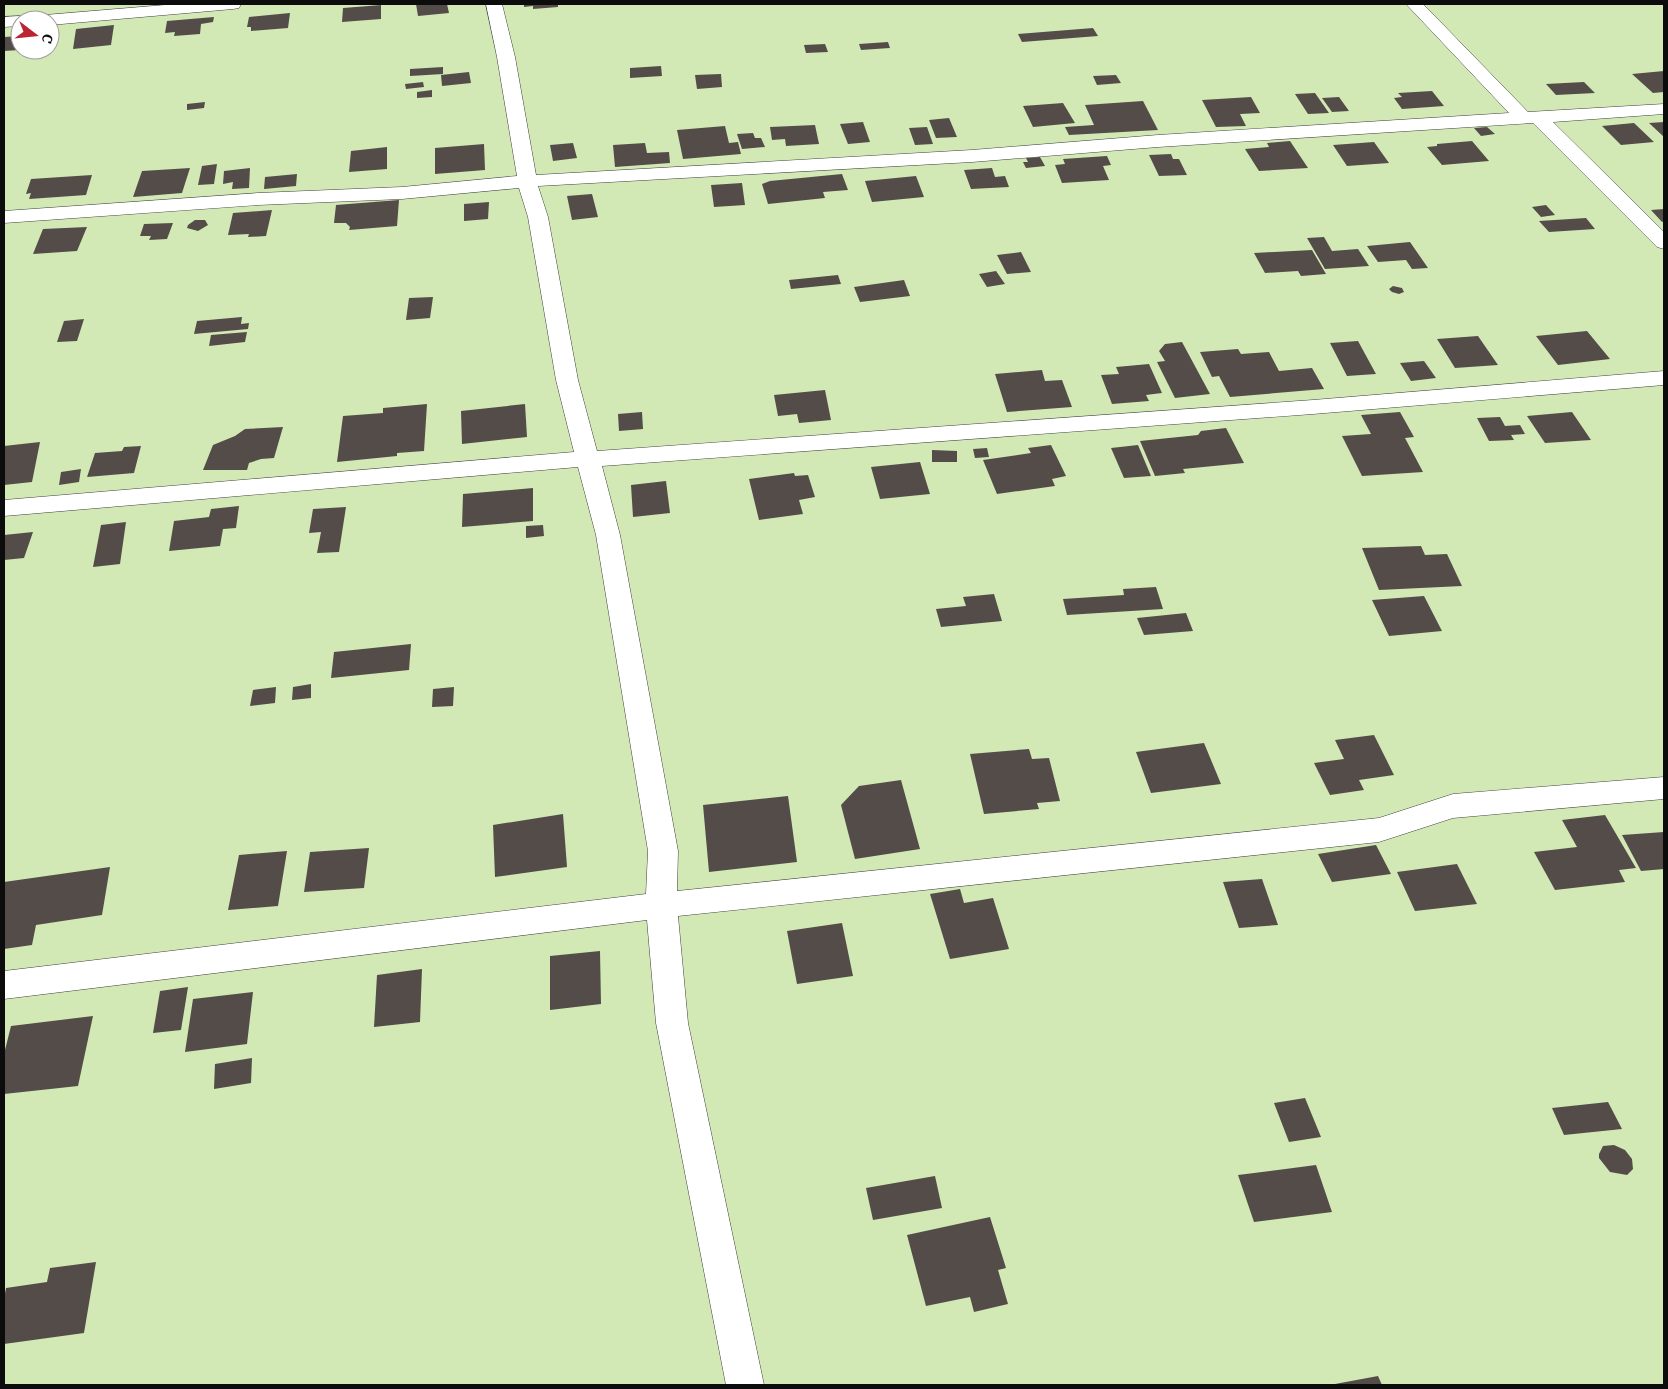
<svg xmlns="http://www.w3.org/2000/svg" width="1668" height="1389" font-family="'IBM Plex Serif',serif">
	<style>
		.green { fill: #d2e9b5; fill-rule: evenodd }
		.building { fill: #544c48 }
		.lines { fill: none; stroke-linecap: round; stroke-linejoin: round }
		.minor-casing { stroke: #3f3f3f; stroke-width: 1 }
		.minor { fill: #fff; fill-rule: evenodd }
	</style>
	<rect width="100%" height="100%" fill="#fffaea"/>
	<path class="green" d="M4 4H1664V1385H4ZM20 20H50V50H20Z"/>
	<path class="building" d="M416 4H447L449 13 418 16Z
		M524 4H558V7L533 9V6L524 7Z
		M381 5V19L342 22 343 8Z
		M290 13 288 28 251 31V27H247L249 17Z
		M214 17 213 22 201 24 200 34 174 36 175 32 165 33 167 21Z
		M114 25 111 45 73 49 76 29Z
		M1093 28 1098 36 1022 42 1018 34Z
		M20 36V50L4 51V37Z
		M888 42 890 48 861 50 859 44Z
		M825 44 828 52 806 53 804 45Z
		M661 66 662 76 630 78V68Z
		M443 67V74L410 76V69Z
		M1664 71V92L1653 93 1632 74Z
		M469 72 471 83 442 86 441 75Z
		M721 74 722 87 697 89 695 75Z
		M1116 75 1121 83 1097 85 1093 76Z
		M423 82 424 87 406 89 405 84Z
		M1584 82 1595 93 1556 95 1546 84Z
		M432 90V97L417 98V92Z
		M1432 91 1444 106 1402 109 1394 98 1402 97 1398 93Z
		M1315 93 1329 113 1308 114 1295 94Z
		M1251 97 1260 113 1240 114 1246 126 1216 127 1202 100Z
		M1339 97 1349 111 1332 112 1322 98Z
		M1143 101 1158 130 1069 135 1065 127 1094 125 1085 105Z
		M205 102 204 108 187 110V104Z
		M1063 103 1075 123 1033 127 1023 106Z
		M949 118 957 137 936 138 929 120Z
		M863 122 870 142 848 144 840 124Z
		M1664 122V137L1649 123Z
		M1634 123 1654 142 1621 145 1602 126Z
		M815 125 819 144 786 146 785 139 772 140 770 127Z
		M725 126 729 143 738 142 741 154 683 159 677 130Z
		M927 127 933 144 915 145 909 128Z
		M1487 127 1495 134 1481 136 1474 128Z
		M753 133 755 138H761L765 147 742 149 737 134Z
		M1290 141 1308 168 1259 171 1245 149 1269 147 1267 143Z
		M1472 141 1489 161 1442 165 1427 147 1437 146V144Z
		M1374 142 1389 163 1347 166 1333 145Z
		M573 143 577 158 553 161 550 145Z
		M645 143 647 153 669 152 670 163 615 167 613 145Z
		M484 144 485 170 435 174V148Z
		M387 147V169L349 172 351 151Z
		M1171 154 1173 159H1179L1187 175 1159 176 1149 155Z
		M1107 156 1111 165 1103 166 1109 180 1062 183 1055 165 1065 164 1063 159Z
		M1040 157 1045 166 1026 168 1023 162H1028L1026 158Z
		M217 164 214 184 198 185 202 166Z
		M190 168 182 193 133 197 142 171Z
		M250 168 249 188 232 189 233 182 223 184 224 171Z
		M992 168 995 177 1005 176 1009 187 971 189 964 170Z
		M297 174 296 186 264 189 265 177Z
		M842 174 848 190 823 192 825 198 768 204 762 184 770 181Z
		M92 175 86 195 29 199 31 193 26 194 31 179Z
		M916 176 924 197 872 202 865 181Z
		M742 183 745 205 714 207 711 185Z
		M592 194 598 217 572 220 567 196Z
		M399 200 397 226 349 230 350 227 346 223H334L336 205Z
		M489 202 488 219 464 221V204Z
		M1546 205 1555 215 1541 217 1532 207Z
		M1664 209V221L1662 222 1651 210Z
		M272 210 266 236 248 237 249 234 228 235 233 213Z
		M1586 218 1595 229 1549 232 1539 221Z
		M195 220H205L208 225 198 231 187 228 188 225Z
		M173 223 167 239 149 240 151 236H140L144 224Z
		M87 227 77 251 33 254 43 229Z
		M1324 237 1332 251 1358 249 1369 266 1325 269 1307 238Z
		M1410 242 1428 268 1412 269 1406 260 1378 262 1367 246Z
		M1312 250 1326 274 1301 276 1298 271 1265 273 1254 253Z
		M1021 252 1031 272 1007 274 997 255Z
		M996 271 1005 284 987 287 979 274Z
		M838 275 841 284 791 289 789 280Z
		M904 280 910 296 860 302 854 287Z
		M1393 286 1402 288 1404 292 1399 294 1392 292 1389 289Z
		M433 297 430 318 406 320 409 298Z
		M242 317 241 324 249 323 248 329 194 334 197 321Z
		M84 319 77 341 57 342 64 321Z
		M1587 331 1610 359 1558 365 1536 336Z
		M247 332 245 342 209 346 211 335Z
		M1478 336 1498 365 1455 368 1437 339Z
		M1358 341 1376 374 1347 376 1330 343Z
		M1182 342 1210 394 1175 398 1157 362 1165 361 1159 351 1165 344Z
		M1238 349 1241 354 1269 352 1279 371 1312 368 1324 389 1230 397 1219 376 1212 377 1200 352Z
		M1424 361 1436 378 1411 381 1400 363Z
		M1149 364 1162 393 1146 395 1149 401 1112 404 1101 375 1119 374 1116 367Z
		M1042 370 1045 381 1062 380 1072 407 1007 412 995 374Z
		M825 390 831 420 799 423 797 414 778 416 774 395Z
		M427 404 424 451 397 453V456L337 462 343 416 383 413V408Z
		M525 404 527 437 462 444 461 411Z
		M642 412 643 429 619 431 618 414Z
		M1400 412 1414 437 1405 438 1423 472 1362 476 1342 436 1371 434 1361 415Z
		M1572 412 1591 440 1545 443 1527 416Z
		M1500 417 1505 426 1520 425 1525 434 1511 435 1514 440 1489 441 1477 418Z
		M283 427 274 458 261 459 249 463 247 470H203L213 445 235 436 245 429Z
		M1226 428 1244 463 1183 469 1185 473 1155 476 1140 441 1198 435 1201 431Z
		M40 442 32 482 4 485V446Z
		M1051 445 1066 476 1052 479 1055 486 997 494 983 460 1031 453 1028 448Z
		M1138 445 1151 476 1124 478 1111 448Z
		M141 446 134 473 87 477 95 453 122 451 124 447Z
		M987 448 989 457 975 458 973 449Z
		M932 450 957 451V462H932Z
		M920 462 930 494 880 499 871 467Z
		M81 469 79 482 59 485 61 472Z
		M794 473 795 476 808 475 815 497 799 500 803 514 759 520 749 479Z
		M666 481 670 513 633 517 631 485Z
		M533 488V521L462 527 463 494Z
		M239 506 236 528 223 529 220 546 169 551 174 521 209 517 211 509Z
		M346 507 339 552 317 553 321 532 309 533 313 509Z
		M126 522 120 564 93 567 101 525Z
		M543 525 544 536 526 538V526Z
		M33 532 24 558 4 560V535Z
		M1421 546 1425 555 1447 554 1462 586 1379 590 1362 548Z
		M1156 587 1163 609 1067 615 1063 599 1124 595 1123 589Z
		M994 594 1002 621 941 627 936 609 966 606 963 597Z
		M1424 596 1442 631 1389 636 1372 600Z
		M1186 613 1193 631 1144 635 1137 618Z
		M411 644 409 670 331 678 334 652Z
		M311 684V698L292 700 293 687Z
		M276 687 275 703 250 706 253 690Z
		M454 687 453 706 432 707 433 689Z
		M1374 735 1394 775 1359 780 1364 790 1330 795 1314 763 1344 759 1335 740Z
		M1204 743 1221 784 1151 793 1136 752Z
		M1029 749 1032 759 1049 758 1060 801 1037 803 1039 809 984 814 970 754Z
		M901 780 920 849 855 859 841 805 859 786Z
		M788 796 797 862 709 872 703 805Z
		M563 814 567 867 495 877 493 825Z
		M1605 815 1636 868 1619 870 1625 882 1555 890 1534 852 1577 847 1562 820Z
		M1664 832V869L1641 871 1622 835Z
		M1376 845 1391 874 1332 882 1318 854Z
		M369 848 364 888 304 892 310 852Z
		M287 851 278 906 228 910 239 855Z
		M1457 864 1477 904 1415 911 1397 872Z
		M110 867 102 915 36 925 32 945 4 949V882Z
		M1262 879 1278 925 1239 928 1223 882Z
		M960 889 964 903 993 898 1009 949 950 959 930 894Z
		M842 923 853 976 797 984 787 931Z
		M600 951 601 1004 550 1010V956Z
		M422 969 420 1022 374 1027 377 975Z
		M188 987 181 1030 153 1033 160 991Z
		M253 992 247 1044 185 1052 193 999Z
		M93 1016 78 1086 4 1094V1054L11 1026Z
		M252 1058 251 1083 214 1089 215 1064Z
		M1305 1098 1321 1137 1289 1142 1274 1103Z
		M1608 1102 1622 1129 1564 1135 1552 1108Z
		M1614 1145 1625 1150 1632 1159 1633 1169 1627 1175 1610 1172 1599 1158V1154L1603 1146Z
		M1316 1165 1332 1212 1254 1222 1238 1175Z
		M935 1176 942 1208 873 1220 866 1188Z
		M990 1217 1006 1268 998 1270 1008 1304 974 1312 970 1297 926 1306 907 1235Z
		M96 1262 84 1333 4 1344V1299L6 1288 47 1282 50 1268Z
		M1378 1376 1382 1385H1335V1384Z"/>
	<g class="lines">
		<defs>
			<path id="minor" d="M177 4H241L239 8 233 9 50 25V20H37L39 16 45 15Z
				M486 4H502L515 57 536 175 972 150 1158 135 1509 113 1406 4H1423L1528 112 1664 104V114L1553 122 1664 232V249L1657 247 1533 123 1158 147 972 162 538 186 548 217 578 380 597 451 1313 400 1664 371V385L1313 414 602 466 620 535 678 851 677 891 1379 818 1453 794 1664 777V799L1453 818 1379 842 678 916 688 1023 764 1385H726L656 1023 647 920 4 999V971L646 894 648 851 596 535 578 467 4 516V500L574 452 556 380 528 217 519 188 402 199 258 205 4 223V211L258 193 402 187 517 176 497 57Z
				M20 16 28 20H20V26L4 27V17Z"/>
		</defs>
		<use href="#minor" class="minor-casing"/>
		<use href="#minor" class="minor"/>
	</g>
	<rect width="1668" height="1389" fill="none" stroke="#0c0c0c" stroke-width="10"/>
	<g transform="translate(35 35) rotate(106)"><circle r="24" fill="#ffffff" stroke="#9e9e9e"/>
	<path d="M0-4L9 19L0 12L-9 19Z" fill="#bb2432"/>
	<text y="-8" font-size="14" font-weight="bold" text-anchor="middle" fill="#0c0c0c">С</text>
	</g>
</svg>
